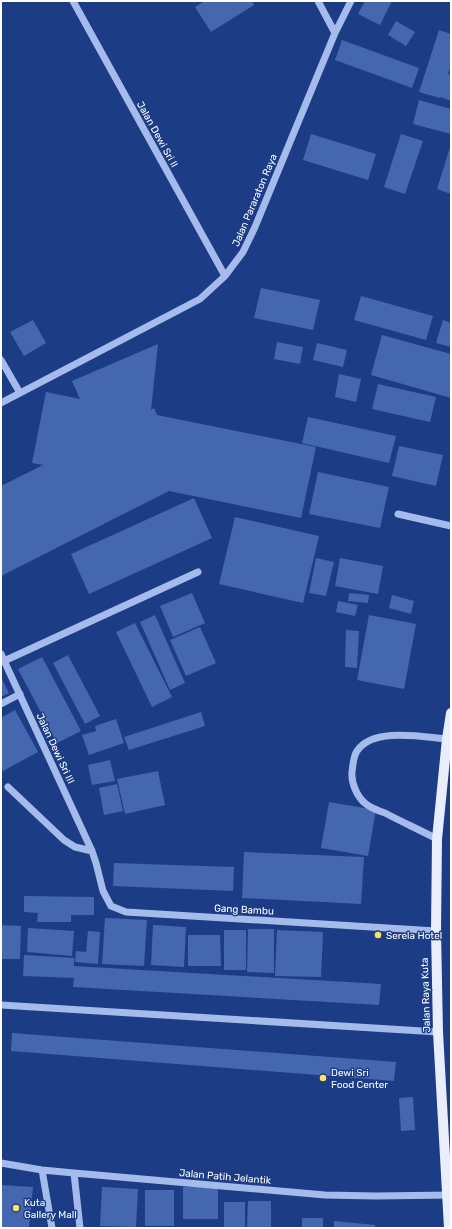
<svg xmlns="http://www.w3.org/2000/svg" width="452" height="1229" font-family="Rubik,sans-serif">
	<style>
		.building { fill: #4467af }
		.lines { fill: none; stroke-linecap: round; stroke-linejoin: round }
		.minor { stroke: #a4bbeb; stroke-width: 7 }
		.major { stroke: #e8eefe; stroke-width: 10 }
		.poi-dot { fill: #fbe261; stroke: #1c3d86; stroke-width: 1.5 }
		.labels { text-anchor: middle; stroke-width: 3; stroke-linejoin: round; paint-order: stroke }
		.street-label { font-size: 10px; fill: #fff; stroke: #1c3d86 }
		.poi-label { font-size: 10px; fill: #fff; stroke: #1c3d86; text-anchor: start }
	</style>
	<rect width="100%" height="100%" fill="#1c3d86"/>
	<path class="building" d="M205 1H252L254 5 211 32 195 7Z
		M365 1H392L380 25 358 14Z
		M396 21 415 32 406 46 388 35Z
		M439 30 451 34V66L448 74 451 75V101L441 97 440 98 419 92Z
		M342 40 419 68 412 88 335 60Z
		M419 100 451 109V134L413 124Z
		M311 134 376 154 368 180 303 160Z
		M401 134 423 141 405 194 384 187Z
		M451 144V194L437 189Z
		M261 288 320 300 313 330 254 318Z
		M361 296 433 316 426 340 354 320Z
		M33 320 46 343 24 356 10 332Z
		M443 320 451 323V347L436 343Z
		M382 335 451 354V398L371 375Z
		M277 342 303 347 300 364 274 359Z
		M317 343 347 350 343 367 313 360Z
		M158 344 151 410 154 408 157 415 316 447 301 518 169 491 1 576V486L43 465 32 463 46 392 80 399 72 381Z
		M339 374 361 379 356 402 335 397Z
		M378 384 436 397 430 422 372 409Z
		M308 417 396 436 389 463 302 443Z
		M399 446 443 455 436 486 392 476Z
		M318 472 389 487 380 528 309 514Z
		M194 498 212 538 89 594 71 554Z
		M235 517 319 536 303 603 219 584Z
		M316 558 334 562 326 596 309 593Z
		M340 558 383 566 378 594 335 586Z
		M192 593 205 623 173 637 160 606Z
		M349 593 369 595 368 603 348 601Z
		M392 595 414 601 411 614 389 608Z
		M338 601 358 605 355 616 336 612Z
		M155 615 185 683 170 690 140 622Z
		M369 615 416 624 404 689 357 680Z
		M135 623 172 697 152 707 116 632Z
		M200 627 216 663 186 676 170 640Z
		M346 630 359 631 357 668 345 667Z
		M68 655 100 716 85 724 53 663Z
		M42 657 81 731 57 743 18 669Z
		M1 677 9 693 1 697Z
		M15 710 38 752 1 772V718Z
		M201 712 205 726 129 750 124 737Z
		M116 719 124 743 89 755 82 735 96 731 95 726Z
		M110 760 115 781 92 785 88 765Z
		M158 771 165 805 125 814 117 779Z
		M117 784 123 811 104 815 99 788Z
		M329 802 376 810 368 856 321 848Z
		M244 852 364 857 361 904 242 898Z
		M114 863 234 867 233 891 113 886Z
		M24 896 94 897V915H71V922H37L38 913 24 912Z
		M105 918 147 920 144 966 102 964Z
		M1 925 21 926 20 959H1Z
		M153 925 186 927 184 967 151 965Z
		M28 928 74 931 72 956 27 952Z
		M248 929H274V973L247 972Z
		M224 930H246V970H224Z
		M277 930 323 932 321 977 275 976Z
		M88 931 100 932 98 964 75 962 76 951 86 952Z
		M188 935H220L221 966H188Z
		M24 955 74 958V966L381 984 379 1005 73 987 74 978 23 976Z
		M12 1033 396 1062 394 1081 11 1051Z
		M413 1097 415 1130 401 1131 399 1098Z
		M1 1185 33 1187 29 1228H1Z
		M102 1187 138 1189 136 1227 100 1226Z
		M183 1187H218V1219H183Z
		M145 1190H174V1226H145Z
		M248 1201H271V1228H247Z
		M224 1202H245V1228H224Z
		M302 1218H323V1228H302Z
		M334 1221 375 1225V1228H334Z"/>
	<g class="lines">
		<path class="minor" d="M73 1 225 276
			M318 1 335 33
			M1 360 20 393
			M1 403 200 299 225 276 243 252 255 227 335 33 351 1
			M398 514 451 526
			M1 654 92 851 96 863 103 891 111 906 126 912 436 931
			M4 661 198 572
			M1 704 20 694
			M8 787 64 840 75 847 92 851
			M437 839C420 830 402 822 385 813 379 811 371 808 366 804 357 797 351 783 352 772 353 765 353 757 357 751 373 727 423 737 447 739
			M1 1005 438 1032
			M1 1163 42 1170 74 1173 325 1195 376 1196 451 1195
			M42 1170 52 1228
			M74 1173 80 1228"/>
		<path class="major" d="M449 1228 438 1032 436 931 437 839 447 739 451 713"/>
	</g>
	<g class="poi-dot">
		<circle cx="378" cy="935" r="4"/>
		<circle cx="323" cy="1078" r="4"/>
		<circle cx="16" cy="1208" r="4"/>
	</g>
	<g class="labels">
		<g class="street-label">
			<text transform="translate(158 134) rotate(61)" y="4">Jalan Dewi Sri II</text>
			<text transform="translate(254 200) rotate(-67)" y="4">Jalan Pararaton Raya</text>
			<text transform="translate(56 748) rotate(65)" y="4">Jalan Dewi Sri III</text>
			<text transform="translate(244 909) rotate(3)" y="4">Gang Bambu</text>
			<text transform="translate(425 995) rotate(-92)" y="4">Jalan Raya Kuta</text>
			<text transform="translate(225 1176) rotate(5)" y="4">Jalan Patih Jelantik</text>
		</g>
		<g class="poi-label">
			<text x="386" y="939">Serela Hotel</text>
			<text x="331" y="1076">Dewi Sri<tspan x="331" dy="12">Food Center</tspan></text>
			<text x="24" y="1206">Kuta<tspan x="24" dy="12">Gallery Mall</tspan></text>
		</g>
	</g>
	<rect width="452" height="1229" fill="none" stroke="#ffffff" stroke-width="4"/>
</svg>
